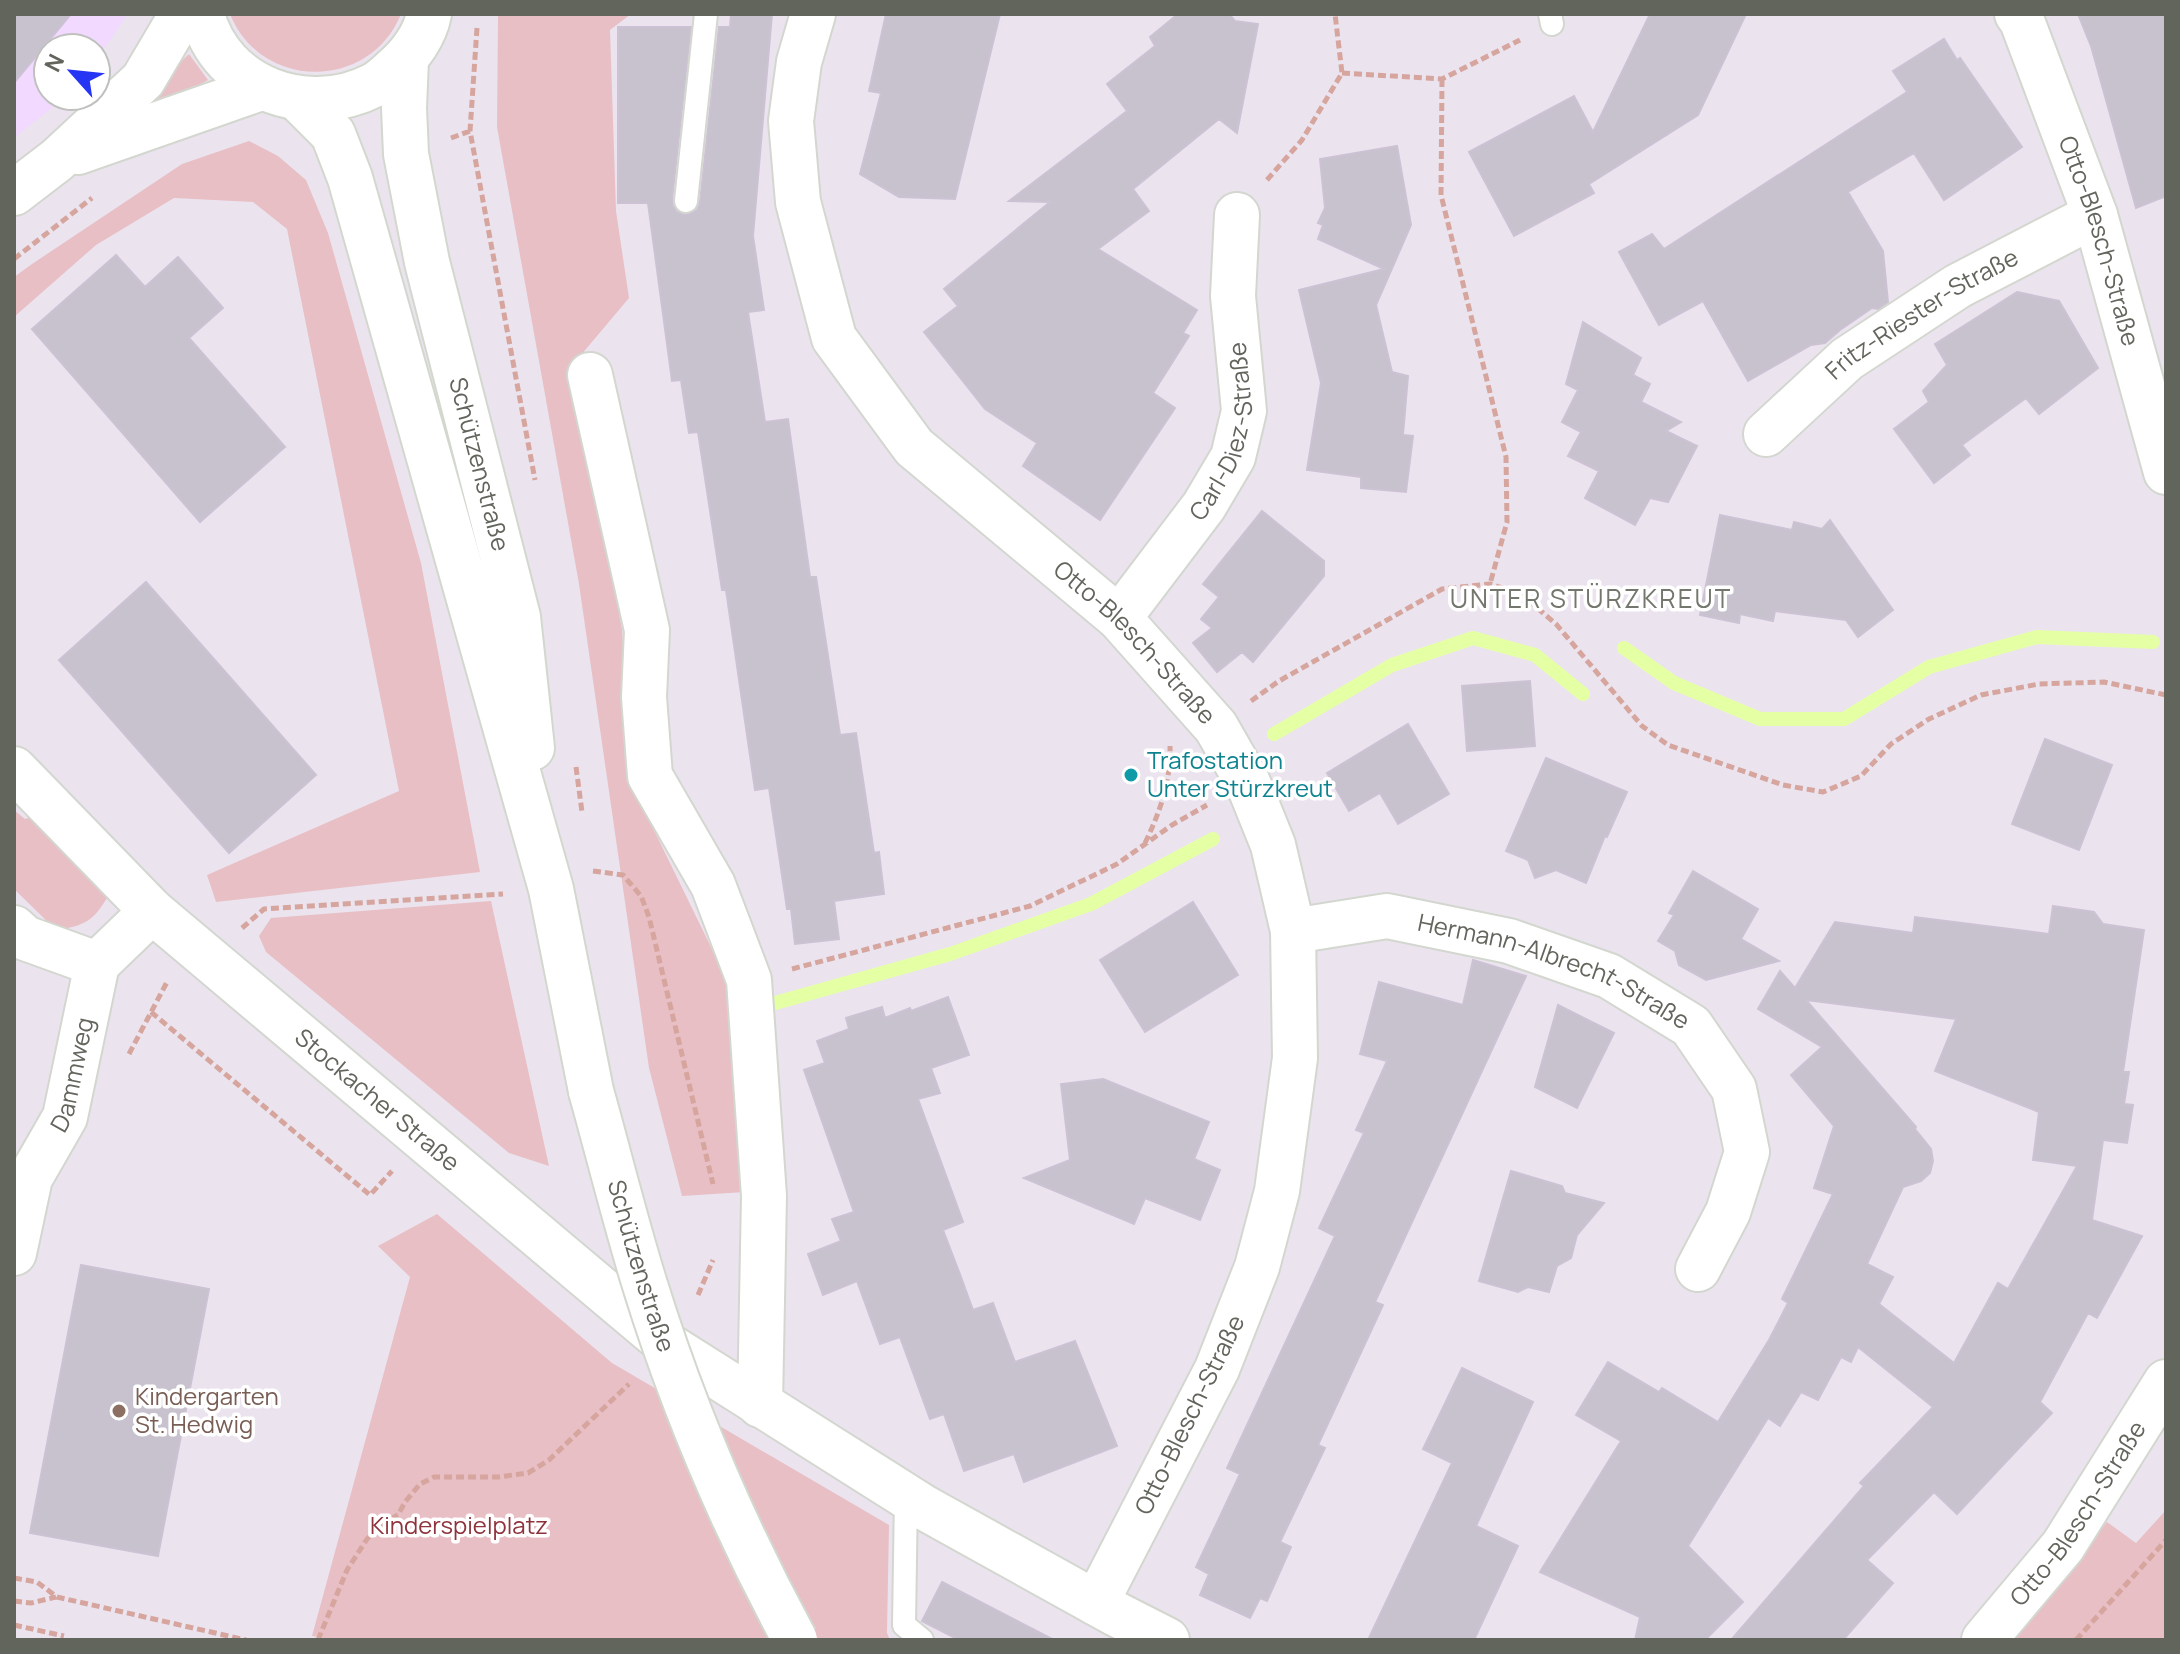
<svg xmlns="http://www.w3.org/2000/svg" width="2180" height="1654" font-family="Manrope,sans-serif">
	<style>
		.commercial { fill: #f1d9ff }
		.green { fill: #e8bfc5 }
		.lines { fill: none; stroke-linecap: round; stroke-linejoin: round }
		.stream { stroke: #e5ffa4; stroke-width: 14 }
		.building { fill: #c7c2cd; stroke: #ccc2d4; stroke-width: 2; fill-rule: evenodd }
		.lane-casing { stroke: #d3d7cf; stroke-width: 26 }
		.street-casing { stroke: #d3d7cf; stroke-width: 48 }
		.secondary-casing { stroke: #d3d8ce; stroke-width: 48 }
		.path { stroke: #d6a59e; stroke-width: 5; stroke-dasharray: 8 4; stroke-linecap: butt }
		.lane { stroke: #fff; stroke-width: 22 }
		.street { stroke: #fff; stroke-width: 44 }
		.secondary { stroke: #fff; stroke-width: 44 }
		.secondary-bridge-casing { stroke: #d3d8ce; stroke-width: 48; stroke-linecap: butt }
		.secondary-bridge { stroke: #fff; stroke-width: 44 }
		.culture-dot { fill: #0f9aa8; stroke: #fff; stroke-width: 3 }
		.education-dot { fill: #8d6e63; stroke: #fff; stroke-width: 3 }
		.labels { text-anchor: middle; stroke-width: 7; stroke-linejoin: round; paint-order: stroke }
		.street-label { font-size: 24px; fill: #61655c; stroke: #fff }
		.culture-label { font-size: 24px; fill: #0d838f; stroke: #fff; text-anchor: start }
		.education-label { font-size: 24px; fill: #785e54; stroke: #fff; text-anchor: start }
		.park-label { font-size: 24px; fill: #8e323b; stroke: #fff }
		.neighbourhood-label { font-size: 26px; letter-spacing: 2px; fill: #74776d; stroke: #fff }
	</style>
	<rect width="100%" height="100%" fill="#ebe4ef"/>
	<path class="commercial" d="M14 14H128L96 60V48H48V96H67L14 138Z"/>
	<path class="green" d="M230 14H401C370 91 261 91 230 14Z
		M498 14H631L610 30 616 211 629 298 570 368 622 629 632 785 728 982 745 1192 682 1196 649 1068 579 584 497 127Z
		M189 54 208 80 129 122 124 115Z
		M249 141 278 156 306 180 328 233 421 563 480 872 216 902 207 875 399 791 287 229 253 202 174 198 96 245 14 317V277L32 264 182 164Z
		M14 810 25 819 48 811 108 896C94 921 84 926 56 930L14 889Z
		M491 901 549 1166 509 1153 266 952 259 936 271 918Z
		M437 1214 612 1363 889 1525 887 1633 890 1640H336L312 1636 410 1277 378 1246Z
		M2166 1510V1640H2006L2107 1522 2136 1543Z"/>
	<g class="lines">
		<path class="stream" d="M1624 648 1674 683 1760 719H1844L1929 667 2037 637 2153 642
			M1274 734 1392 665 1473 638 1535 655 1583 694
			M768 1005 950 954 1091 904 1213 839"/>
	</g>
	<path class="building" d="M14 14H71L14 83Z
		M731 14H772L753 236 764 310 748 312 765 422 788 419 810 577H816L840 735 856 733 874 853 879 852 884 894 834 901 839 939 795 944 791 909H787L769 788 755 790 726 590H722L698 432 689 433 681 380 672 381 648 203H618V27H691L672 200 673 206 677 212 685 215 697 210 700 202 719 27H730Z
		M886 14H1000L955 199 899 197 860 174 881 93 869 91Z
		M1178 14H1229L1235 21 1258 24 1237 133 1219 119 1133 189 1149 211 1098 249 1197 310 1183 333 1189 336 1153 393 1175 408 1100 520 1023 466 1037 443 985 409 924 332 958 306 944 289 1050 202 1009 201 1127 111 1107 84 1155 46 1150 37Z
		M1650 14H1746L1698 115 1589 184 1594 193 1514 236 1469 152 1574 96 1593 132Z
		M2078 14H2166V196L2136 208 2091 46Z
		M1944 39 1957 60 1960 58 2022 147 1944 200 1914 153 1848 192 1883 251 1888 302 1878 309 1872 308 1840 330 1825 343 1811 345 1748 381 1703 301 1659 325 1619 252 1652 234 1664 249 1907 92 1893 71Z
		M1397 146 1411 225 1376 305 1392 372 1408 376 1403 435 1413 436 1406 492 1361 488V477L1307 470 1321 383 1299 290 1384 269 1318 239 1323 225 1318 223 1325 208 1320 159Z
		M116 255 145 287 178 257 223 308 189 338 285 447 200 522 32 329Z
		M2017 292 2059 301 2098 368 2039 414 2026 398 1962 445 1970 455 1934 483 1894 429 1929 402 1923 391 1947 365 1935 344Z
		M1583 322 1641 358 1633 375 1650 384 1641 402 1681 422 1666 431 1697 446 1668 502 1650 498 1635 525 1585 498 1599 471 1568 456 1581 432 1562 422 1578 390 1566 384Z
		M1262 511 1324 561V576L1253 662 1242 652 1217 672 1193 643 1212 628 1201 619 1219 597 1203 584Z
		M1720 515 1792 530 1794 522 1822 529 1830 520 1893 610 1858 637 1846 620 1775 611 1773 621 1740 614 1739 623 1700 615Z
		M146 582 316 775 229 853 59 660Z
		M1530 681 1535 746 1467 751 1462 686Z
		M1408 724 1449 794 1398 824 1380 793 1349 811 1327 773Z
		M2045 739 2112 765 2079 850 2012 824Z
		M1546 758 1627 792 1607 837 1605 836 1586 883 1556 870 1535 878 1528 860 1506 851Z
		M1693 871 1758 909 1741 939 1779 961 1706 980 1679 965 1675 951 1658 941 1674 915 1669 913Z
		M1193 902 1238 975 1145 1032 1100 960Z
		M2053 906 2094 912 2103 924 2144 930 2123 1072H2129L2124 1104 2133 1105 2127 1143 2103 1140 2092 1220 2142 1236 2097 1318 2088 1313 2040 1402 2052 1413 1957 1514 1934 1492 1867 1560 1893 1583 1843 1640H1731L1864 1486 1860 1483 1933 1407 1858 1347 1851 1362 1841 1357 1818 1400 1801 1392 1780 1426 1768 1418 1688 1546 1743 1602 1705 1640H1635L1640 1617 1540 1572 1621 1441 1576 1415 1608 1362 1659 1392 1662 1388 1718 1422 1769 1340 1788 1303 1782 1299 1833 1194 1814 1188 1834 1126 1791 1075 1822 1047 1758 1009 1780 971 1795 988 1835 922 1913 933 1915 917 2049 934ZM1806 1000 1956 1019 1935 1071 2039 1112 2033 1160 2077 1166 2008 1289 1998 1283 1954 1363 1879 1304 1893 1277 1867 1264 1903 1187 1921 1181 1930 1173 1933 1161 1931 1149 1915 1129 1916 1127Z
		M1473 960 1526 976 1375 1302 1383 1305 1318 1445 1325 1448 1280 1542 1291 1547 1267 1601 1260 1598 1250 1618 1200 1595 1209 1574 1196 1567 1240 1474 1227 1468 1335 1236 1319 1228 1364 1133 1356 1130 1387 1061 1360 1054 1379 982 1463 1005Z
		M948 997 969 1055 931 1068 940 1093 918 1099 963 1222 943 1230 958 1269 973 1310 993 1303 1015 1362 1075 1341 1117 1446 1024 1482 1014 1454 964 1471 944 1414 930 1419 900 1337 880 1344 857 1281 823 1295 808 1254 841 1241 832 1219 854 1212 804 1070 825 1063 817 1041 849 1029 846 1018 882 1007 885 1018 910 1008 911 1011Z
		M1558 1005 1614 1033 1577 1108 1535 1087Z
		M1103 1079 1209 1122 1194 1159 1220 1170 1200 1220 1145 1198 1134 1224 1024 1178 1070 1160 1061 1084Z
		M1511 1171 1562 1186 1565 1193 1604 1203 1577 1235 1571 1258 1557 1266 1549 1292 1528 1287 1518 1292 1479 1281Z
		M81 1265 209 1289 158 1556 30 1533Z
		M1462 1368 1533 1402 1476 1526 1518 1546 1474 1640H1368L1452 1463 1423 1449Z
		M942 1582 1054 1640H959L922 1621Z"/>
	<g class="lines">
		<defs>
			<path id="lane" d="M1550 14 1552 24
				M686 201 706 14
				M906 1495 904 1625 922 1640"/>
			<g id="street">
				<path id="s1" d="M813 14 799 62 791 121 798 202 834 338 914 447 1119 618 1216 727 1248 783 1273 845 1293 931 1295 1058 1277 1191 1257 1267 1217 1369 1096 1603"/>
				<path id="s2" d="M2017 14 2022 21 2095 215 2166 472"/>
				<path d="M78 152 261 88"/>
				<path d="M14 193 57 160 143 80 182 14"/>
				<path d="M590 375 647 630 644 697 650 776 713 885 749 980 764 1196 760 1405"/>
				<path id="s3" d="M1766 434 1847 359 1958 286 2095 215"/>
				<path id="s4" d="M1119 618 1204 506 1233 457 1244 411 1233 296 1237 215"/>
				<path id="s5" d="M14 769 152 911 669 1346 925 1508 1116 1614 1167 1640"/>
				<path d="M14 928 25 938 97 964"/>
				<path id="s6" d="M1293 931 1387 916 1509 941 1609 976 1691 1026 1734 1089 1747 1152 1728 1212 1698 1269"/>
				<path id="s7" d="M14 1253 30 1178 65 1117 97 964 152 911"/>
				<path id="s8" d="M1984 1640 2063 1546 2166 1382"/>
			</g>
			<g id="secondary">
				<path d="M202 14C221 89 308 119 374 85 381 81 388 75 393 70 410 56 425 35 429 14"/>
				<path id="s9" d="M406 59 404 108 406 154 427 262 518 617 532 748"/>
				<path d="M299 100 333 134 350 178 551 889 591 1091"/>
			</g>
		</defs>
		<use href="#lane" class="lane-casing"/>
		<use href="#street" class="street-casing"/>
		<use href="#secondary" class="secondary-casing"/>
		<path class="path" d="M477 28 470 131 535 480
			M1342 73 1442 79 1520 40
			M1442 79 1441 195 1506 457 1507 522 1490 584
			M451 138 470 131
			M1267 180 1302 140 1342 73 1335 14
			M14 259 92 198
			M1251 701 1279 681 1442 589 1490 584 1521 594 1556 624 1642 726 1668 745 1783 785 1823 792 1861 776 1891 744 1929 719 1981 695 2039 684 2104 682 2166 695
			M576 767 582 812
			M1145 843C1160 812 1171 781 1170 746
			M593 871 623 875 641 896 649 917 713 1184
			M242 928 264 909 503 894
			M792 969 1030 906 1117 864 1172 825 1207 805
			M151 1012 370 1195 392 1171
			M129 1054 167 982
			M698 1295 713 1260
			M14 1578 37 1582 57 1597 246 1640
			M14 1601 31 1603 56 1597
			M14 1625 64 1636
			M318 1640 347 1570 367 1539 387 1521 398 1515 405 1502 420 1484 434 1477H498L528 1473 549 1460 629 1384
			M2076 1640 2166 1540"/>
		<use href="#lane" class="lane"/>
		<use href="#street" class="street"/>
		<use href="#secondary" class="secondary"/>
		<defs>
			<g id="secondary-bridge">
				<path id="s10" d="M591 1091C609 1155 625 1221 645 1285 683 1408 734 1527 795 1640"/>
			</g>
		</defs>
		<use href="#secondary-bridge" class="secondary-bridge-casing"/>
		<use href="#secondary-bridge" class="secondary-bridge"/>
	</g>
	<circle class="culture-dot" cx="1131" cy="775" r="8"/>
	<circle class="education-dot" cx="119" cy="1411" r="8"/>
	<g class="labels">
		<g class="street-label">
			<text dy="8" stroke="none"><textPath href="#s2" startOffset="242">Otto-Blesch-Straße</textPath></text>
			<text dy="8" stroke="none"><textPath href="#s3" startOffset="198">Fritz-Riester-Straße</textPath></text>
			<text dy="8" stroke="none"><textPath href="#s4" startOffset="220">Carl-Diez-Straße</textPath></text>
			<text dy="8" stroke="none"><textPath href="#s9" startOffset="414">Schützenstraße</textPath></text>
			<text dy="8" stroke="none"><textPath href="#s1" startOffset="762">Otto-Blesch-Straße</textPath></text>
			<text dy="8" stroke="none"><textPath href="#s6" startOffset="272">Hermann-Albrecht-Straße</textPath></text>
			<text dy="8" stroke="none"><textPath href="#s7" startOffset="190">Dammweg</textPath></text>
			<text dy="8" stroke="none"><textPath href="#s5" startOffset="492">Stockacher Straße</textPath></text>
			<text dy="8" stroke="none"><textPath href="#s10" startOffset="182">Schützenstraße</textPath></text>
			<text transform="translate(1190 1415) rotate(-64)" y="8">Otto-Blesch-Straße</text>
			<text dy="8" stroke="none"><textPath href="#s8" startOffset="158">Otto-Blesch-Straße</textPath></text>
		</g>
		<g class="culture-label">
			<text x="1147" y="769">Trafostation<tspan x="1147" dy="28">Unter Stürzkreut</tspan></text>
		</g>
		<g class="education-label">
			<text x="135" y="1405">Kindergarten<tspan x="135" dy="28">St. Hedwig</tspan></text>
		</g>
		<g class="park-label">
			<text x="459" y="1534">Kinderspielplatz</text>
		</g>
		<g class="neighbourhood-label">
			<text x="1591" y="608">UNTER STÜRZKREUT</text>
		</g>
	</g>
	<rect width="2180" height="1654" fill="none" stroke="#61655c" stroke-width="32"/>
	<g transform="translate(72 72) rotate(297)"><circle r="38" fill="#ffffff" stroke="#c0c1be" stroke-width="2"/>
	<path d="M0-6L14 30L0 20L-14 30Z" fill="#2634f3"/>
	<text y="-12" font-size="22" font-weight="bold" text-anchor="middle" fill="#61655c">N</text>
	</g>
</svg>
